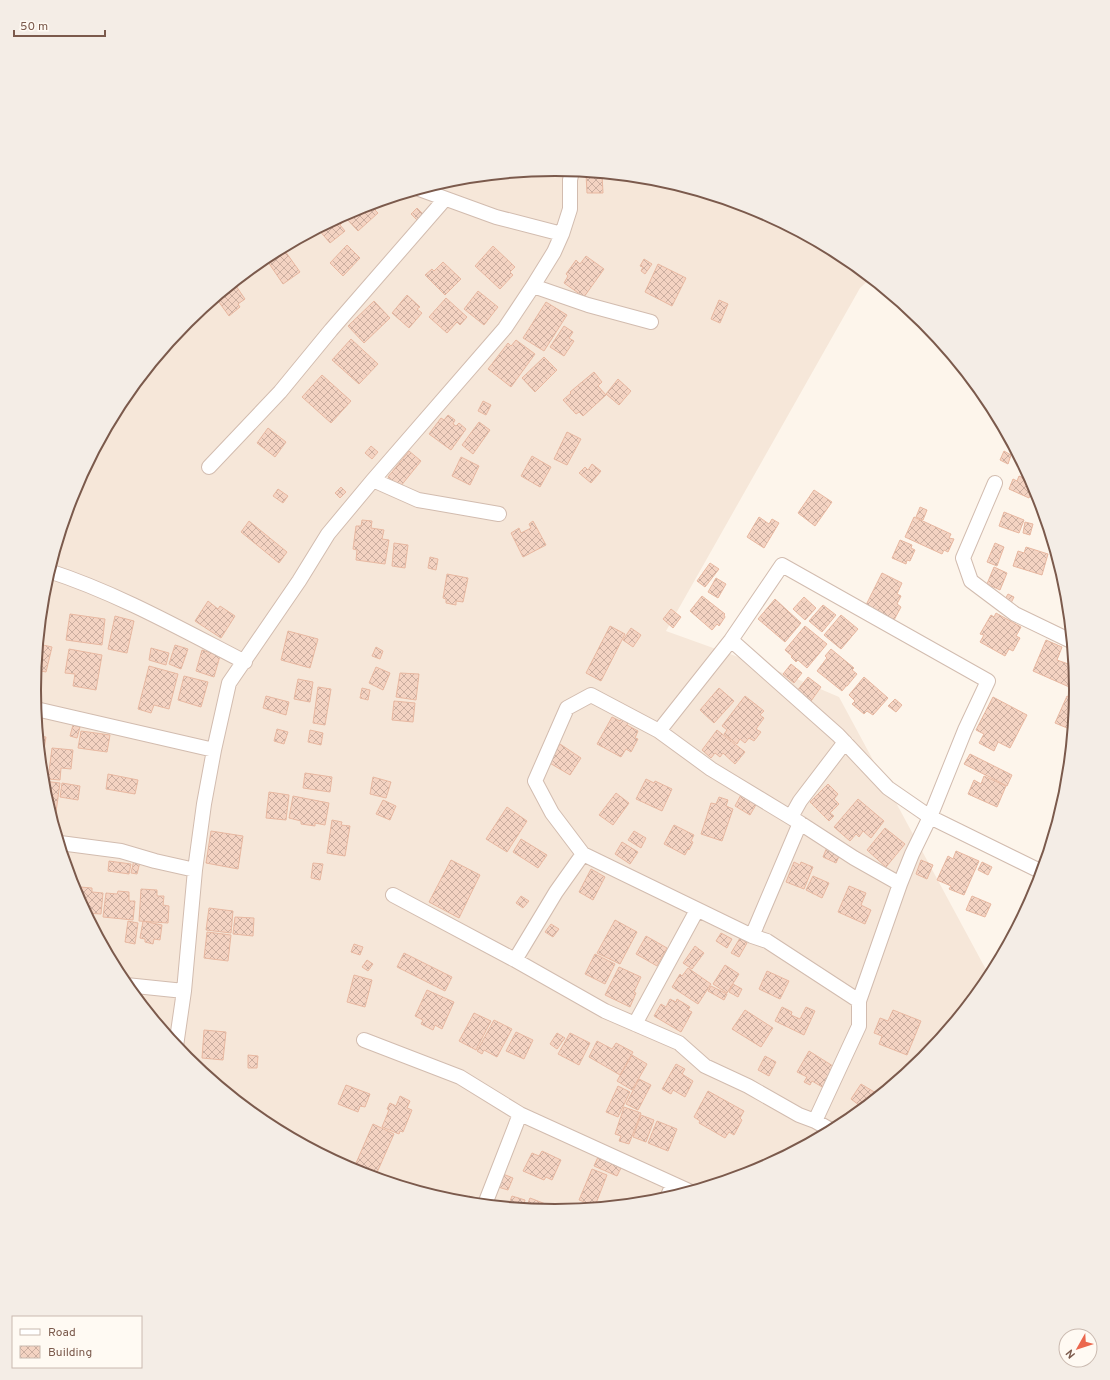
<svg xmlns="http://www.w3.org/2000/svg" width="1110" height="1380" font-family="Overpass,sans-serif">
	<style>
		.residential { fill: #f6e7d9 }
		.building { fill: url(#building-cross-hatch); stroke: #e8b8a1 }
		.lines { fill: none; stroke-linecap: round; stroke-linejoin: round }
		.minor-casing { stroke: #d2bcaf; stroke-width: 16 }
		.minor { stroke: #fff; stroke-width: 14 }
		.rim { fill: none; stroke: #7b5a4c; stroke-width: 2 }
	</style>
	<defs>
		<pattern id="building-cross-hatch" width="8" height="8" patternUnits="userSpaceOnUse"><rect width="8" height="8" fill="#f4d3c2"/><path d="M0 0l8 8M0 8l8-8" fill="none" stroke="#cbaea0"/></pattern>
	</defs>
	<rect width="100%" height="100%" fill="#fdf5eb"/>
	<path class="residential" d="M555 169 657 179 755 209 845 257 871 278 860 288 666 631 783 673 839 697 990 977 923 1059 844 1123 754 1171 656 1201 555 1211 453 1201 355 1171 265 1123 186 1058 122 979 74 889 44 791 34 690 44 588 74 490 122 400 187 321 266 257 356 209 454 179Z"/>
	<path class="building" d="M586 174H602L603 193H587Z
		M376 202 379 206 375 210 378 213 358 231 345 217 356 209Z
		M417 208 423 214 417 220 411 214Z
		M339 217 343 222 340 225 345 231 330 243 318 229Z
		M347 245 360 258 343 276 330 263Z
		M493 246 515 267 510 272 513 275 500 289 475 266Z
		M285 251 300 272 283 284 268 262Z
		M586 256 604 269 584 297 564 283 568 276 566 274 576 260 580 264Z
		M644 259 652 264 645 274 641 271 643 267 640 266Z
		M443 262 461 279 445 295 425 275 432 269 434 271Z
		M658 264 686 278 672 306 645 292Z
		M234 283 245 299 238 304 240 307 229 316 216 298Z
		M478 291 498 307 484 325 464 309Z
		M407 295 420 307 417 309 422 313 409 328 392 313Z
		M446 298 467 317 460 325 457 322 447 333 429 317Z
		M719 300 728 304 720 323 711 319Z
		M374 301 390 318 364 343 348 326Z
		M546 302 567 315 544 351 523 338Z
		M564 326 573 332 569 338 574 341 564 356 550 347Z
		M351 339 378 364 359 384 332 360Z
		M516 340 535 354 511 387 488 369 508 343 511 346Z
		M544 357 557 370 535 392 522 378Z
		M594 372 602 382 598 386 606 395 583 416 579 412 576 414 563 400 571 393 570 392Z
		M322 375 351 401 331 423 302 397Z
		M618 379 631 391 619 405 606 394Z
		M483 401 491 405 486 415 478 411Z
		M448 415 455 420 453 424 456 426 459 423 466 429 451 450 429 434 441 418 444 420Z
		M479 422 490 430 473 454 462 445Z
		M268 428 286 442 275 457 257 443Z
		M567 432 581 439 567 465 554 459Z
		M371 446 378 452 372 459 365 453Z
		M409 451 421 461 400 487 388 477Z
		M1004 451 1011 455 1008 464 1000 460Z
		M532 456 551 467 540 487 521 476Z
		M461 457 479 466 470 485 452 476Z
		M592 464 601 471 591 483 579 473 585 467 588 470Z
		M1019 476 1031 481 1034 486 1029 498 1009 489 1013 479 1017 481Z
		M341 487 346 492 340 498 335 493Z
		M278 489 288 496 283 503 273 496Z
		M814 490 832 502 815 526 798 513Z
		M920 507 927 510 923 520 916 517Z
		M1004 512 1024 520 1019 533 999 526Z
		M759 517 769 524 772 519 779 523 764 548 747 537Z
		M914 517 951 534 949 538 954 539 948 552 944 550 942 554 905 537Z
		M362 520 372 521 371 528 384 530 382 539 389 540 385 564 356 560 357 550 353 549 356 526H361Z
		M249 521 287 552 279 563 241 532Z
		M533 521 546 545 523 557 511 533 519 528 521 533 531 528 529 524Z
		M1025 522 1033 524 1030 535 1023 533Z
		M900 540 912 545 911 548 915 550 910 561 907 560 906 564 892 558Z
		M394 543 408 545 405 568 392 566Z
		M995 543 1004 547 997 566 987 562Z
		M1026 547 1048 554 1042 575 1013 566 1018 551 1024 553Z
		M430 557 438 559 436 570 428 568Z
		M710 563 719 569 705 587 697 581Z
		M994 567 1007 573 1000 590 987 584Z
		M882 573 902 583 897 594 901 596 897 604 901 607 894 620 866 605Z
		M447 574 468 578 463 602 456 601V605L446 603V599L443 598Z
		M716 578 726 584 718 598 708 592Z
		M1008 594 1014 597 1010 605 1004 601Z
		M702 596 725 614 724 615 725 617 719 626 717 624 712 630 690 611Z
		M804 597 816 608 805 620 793 609Z
		M775 599 801 623 785 642 758 619Z
		M208 601 218 609 220 606 235 616 221 638 195 621Z
		M823 605 836 615 822 632 809 621Z
		M671 609 681 617 673 628 663 619Z
		M996 613 1021 627 1016 636 1020 638 1013 651 1009 649 1005 656 980 642 984 635 980 634 991 615 994 617Z
		M70 614 105 619 102 645 66 640Z
		M841 615 858 629 841 649 824 635Z
		M115 616 134 621 127 653 108 649Z
		M610 626 625 634 601 681 586 673Z
		M805 626 827 644 807 668 798 660 796 662 791 657 792 656 785 650Z
		M631 628 641 635 633 647 623 640Z
		M288 631 318 639 310 668 281 660Z
		M1046 640 1062 647 1057 660 1074 666 1076 690 1033 671Z
		M39 644 52 647 46 672 36 670Z
		M175 645 188 649 181 669 169 664Z
		M376 647 383 651 380 659 372 656Z
		M151 648 169 653 166 665 149 660Z
		M69 649 102 655 96 690 73 686 75 674 65 673Z
		M831 649 854 668 852 670 857 674 847 686H846L842 691 817 671 827 658 825 656Z
		M202 650 220 656 214 677 196 671Z
		M791 664 802 673 794 683 783 674Z
		M149 666 178 674 169 709 154 705 151 713 138 709Z
		M376 667 390 673 383 690 369 683Z
		M400 673 419 674 416 700 396 697Z
		M184 676 208 682 201 707 178 700Z
		M808 677 821 687 811 701 797 691Z
		M864 677 888 698 873 715 867 711 864 714 852 704 855 701 849 695Z
		M298 679 313 682 310 702 294 699Z
		M318 687 331 689 325 725 313 723Z
		M362 688 370 690 368 700 360 698Z
		M719 688 734 701 714 723 700 710Z
		M266 696 289 702 286 715 263 708Z
		M745 696 764 711 760 715 764 718 756 729 761 732 754 741 749 738 745 743 740 739 737 744 724 734 727 730 722 726Z
		M1067 696 1075 700 1072 730 1055 723Z
		M993 697 1027 715 1010 748 998 742 994 751 979 743 984 734 976 730Z
		M895 699 902 705 896 712 888 706Z
		M394 701 415 703 413 722 392 720Z
		M612 717 620 721 622 718 629 722 627 725 638 731 635 738 638 739 631 752 626 749 621 757 597 744Z
		M73 725 80 727 77 738 70 736Z
		M277 729 288 732 284 744 274 741Z
		M310 730 323 733 321 745 308 742Z
		M717 730 745 752 735 764 723 753 720 757 715 753 711 758 702 750Z
		M81 731 110 735 107 752 78 748Z
		M39 736 46 737 42 763H41Z
		M560 744 581 758 570 775 548 762Z
		M52 748 73 750 71 769 61 768 60 780 48 779Z
		M970 754 1012 775 1007 786 964 764Z
		M305 773 332 777 330 792 303 788Z
		M108 774 138 780 135 794 106 789Z
		M984 776 1006 786 997 807 968 794 974 780 981 784Z
		M373 777 391 782 386 798 370 794Z
		M646 779 654 783 655 781 672 789 662 811 636 799Z
		M43 781 60 783 56 812 50 811 44 791Z
		M62 783 80 786 78 800 60 797Z
		M828 784 838 794 834 799 839 804 830 813 834 816 829 821 810 802Z
		M269 792 289 795 286 820 266 818Z
		M616 793 629 803 613 825 599 815Z
		M742 793 757 803 750 815 735 806Z
		M293 796 329 803 325 825 315 823V826L301 824V821L289 818Z
		M719 797 728 800 726 806 733 809 722 841 701 834 711 803 716 804Z
		M858 799 884 821 871 838 863 831 859 837 856 834 850 841 834 827Z
		M383 800 396 806 390 820 376 814Z
		M507 807 527 821 507 852 486 839Z
		M332 820 342 822 341 825 350 826 345 856 327 853Z
		M674 825 694 835 691 841 693 842 689 850 688 849 685 855 664 844Z
		M885 828 905 844 886 867 867 850Z
		M211 831 243 836 238 869 206 863Z
		M634 831 646 838 641 848 628 840Z
		M521 839 547 855 538 868 513 852Z
		M622 842 638 852 630 864 615 854Z
		M827 847 840 854 836 863 823 857Z
		M956 851 979 861 964 895 949 889 951 886 937 880 948 856 953 859Z
		M134 860 140 862 137 874 131 873Z
		M451 860 480 875 459 918 429 902Z
		M921 860 933 865 927 879 916 874Z
		M109 861 131 864 129 874 108 871Z
		M794 862 800 865 801 862 813 867 804 889 786 882Z
		M982 862 992 867 988 875 978 870Z
		M313 863 323 864 320 880 311 878Z
		M591 869 605 877 593 900 579 892Z
		M813 876 829 883 822 898 806 890Z
		M849 886 866 893 861 905 871 910 865 924 838 912Z
		M80 887 92 888V892L103 893 101 914 86 913 79 900Z
		M141 889 157 890V896H164L163 905 169 906 168 923 139 921Z
		M118 891 129 892V901H135L133 920 103 917 106 893 117 894Z
		M521 896 529 901 523 908 516 903Z
		M972 896 991 904 985 917 966 910Z
		M209 908 233 911 231 933 206 930Z
		M235 917 254 918 253 936 233 934Z
		M615 920 637 932 620 964 597 953Z
		M128 921 138 923 135 944 125 942Z
		M143 921 162 925 160 940 154 939 153 944 145 942V939L140 938Z
		M551 924 559 929 553 937 545 932Z
		M207 932 231 935 228 961 204 958Z
		M721 933 732 939 727 948 716 941Z
		M646 936 667 948 657 966 636 954Z
		M740 938 747 943 739 957 731 953Z
		M354 944 363 947 360 955 351 952Z
		M695 946 704 953 692 969 683 963Z
		M404 953 452 977 445 991 397 967Z
		M595 954 615 964 605 984 585 974Z
		M367 960 373 964 368 971 362 967Z
		M725 965 739 974 727 993 713 984Z
		M619 967 641 977 634 992 636 993 630 1007 605 995Z
		M688 968 711 984 698 1004 672 987 680 974 682 976Z
		M767 971 789 981 780 999 759 989Z
		M354 975 372 980 365 1007 347 1002Z
		M733 984 742 989 738 997 729 992Z
		M711 986 727 994 724 1000 708 991Z
		M427 990 454 1002 442 1029 435 1025 433 1030 421 1024 423 1020 415 1016Z
		M670 999 676 1002 677 999 690 1007 688 1010 692 1012 681 1032 654 1016 661 1004 666 1007Z
		M782 1007 792 1012 791 1015 800 1019 806 1007 815 1011 804 1035 775 1021Z
		M745 1010 773 1028 761 1047 732 1029Z
		M893 1010 921 1021 907 1055 879 1044 882 1036 874 1033 880 1018 888 1021Z
		M474 1013 491 1021 476 1050 459 1041Z
		M494 1020 512 1029 497 1057 484 1050 482 1054 477 1051Z
		M204 1030 226 1032 223 1060 202 1058Z
		M516 1032 533 1040 524 1059 506 1051Z
		M557 1033 565 1038 557 1049 550 1044Z
		M570 1033 590 1043 579 1065 558 1054Z
		M597 1041 612 1049 616 1043 633 1052 620 1075 589 1057Z
		M809 1051 836 1068 824 1088 812 1081 810 1085 804 1082 807 1077 797 1072Z
		M248 1055 258 1056 257 1068H248Z
		M632 1055 647 1064 632 1090 617 1081Z
		M765 1056 776 1062 769 1076 758 1070Z
		M676 1064 685 1069 682 1074 693 1081 685 1097 673 1090 671 1094 662 1089Z
		M639 1079 651 1085 638 1110 626 1104Z
		M861 1084 876 1093 871 1101 863 1108 851 1099Z
		M346 1085 370 1094 365 1107 360 1106 358 1112 338 1104Z
		M618 1086 630 1092 618 1117 606 1112Z
		M708 1091 744 1111 740 1118 742 1120 734 1135 729 1132 725 1138 699 1123 700 1121 694 1117Z
		M400 1096 410 1101 407 1108 412 1110 403 1132 400 1131 399 1134 382 1127 389 1110 387 1109 390 1103 396 1106Z
		M624 1107 641 1113 629 1144 619 1141 621 1136 615 1134Z
		M641 1115 654 1120 646 1142 633 1137Z
		M657 1121 677 1129 668 1151 648 1143Z
		M373 1124 394 1134 375 1177 353 1170Z
		M542 1151 561 1160 552 1180 546 1177 544 1180 523 1171 532 1153 539 1156Z
		M598 1157 621 1168 617 1176 594 1166Z
		M592 1169 607 1175 595 1206 579 1200Z
		M503 1174 513 1178 508 1190 498 1187Z
		M469 1196 478 1199 477 1203 467 1202Z
		M512 1196 525 1200 523 1208 508 1206Z
		M530 1198 551 1206 549 1210 526 1208Z"/>
	<g class="lines">
		<defs>
			<path id="minor" d="M419 189 496 217 562 234
				M533 286 588 305 651 322
				M209 467 280 392 331 330 445 199
				M373 480 418 500 499 514
				M995 483 963 558 971 581 1015 614 1071 641
				M49 571C117 593 181 629 245 662
				M731 640 838 735 888 788 930 817 1042 872
				M36 709 214 750
				M659 731 731 640 782 565 988 681 965 730 930 817 912 854 900 884 859 1001
				M791 817 800 801 845 742
				M800 823 752 936 767 941 859 1001V1026L815 1121
				M60 843 121 851 155 861 195 870
				M583 854 552 813 535 781 567 708 591 695 659 731 711 769 800 823 854 858 900 884
				M393 895 515 960 605 1011 679 1043 705 1066 748 1086 799 1115 815 1121 831 1130
				M515 960 556 892 583 854 752 936
				M126 985 184 991
				M635 1024 697 910
				M364 1040 460 1077 520 1114 689 1191
				M176 1046 184 991 195 870 204 804 214 750 229 683 299 581 328 534 373 480 505 328 533 286 554 252 562 234 570 209V180L572 171
				M667 1198 673 1184
				M485 1204 520 1114"/>
		</defs>
		<use href="#minor" class="minor-casing"/>
		<use href="#minor" class="minor"/>
	</g>
	<path d="M0 0H1110V1380H0ZM41 690a514 514 0 1 1 1028 0a514 514 0 1 1-1028 0Z" fill="#f4ede6" fill-rule="evenodd"/>
	<path class="rim" d="M41 690a514 514 0 1 1 1028 0a514 514 0 1 1-1028 0Z"/>
	<rect x="12" y="1316" width="130" height="52" fill="#fffaf3" stroke="#cabab0"/>
	<rect x="20" y="1329" width="20" height="6" fill="#ffffff" stroke="#cabab0"/>
	<text x="48" y="1336" font-size="12" fill="#7b5a4c">Road</text>
	<rect x="20" y="1346" width="20" height="12" fill="url(#building-cross-hatch)" stroke="#cabab0"/>
	<text x="48" y="1356" font-size="12" fill="#7b5a4c">Building</text>
	<g transform="translate(1078 1348) rotate(231)"><circle r="19" fill="#fffaf3" stroke="#cabab0"/>
	<path d="M0-3L7 15L0 10L-7 15Z" fill="#eb674d"/>
	<text y="-6" font-size="11" font-weight="bold" text-anchor="middle" fill="#7b5a4c">N</text>
	</g>
	<path d="M14 30v6h91v-6" fill="none" stroke="#7b5a4c" stroke-width="2"/>
	<text x="20" y="30" font-size="12" fill="#7b5a4c" stroke="#fffaf3" stroke-width="3" paint-order="stroke">50 m</text>
</svg>
